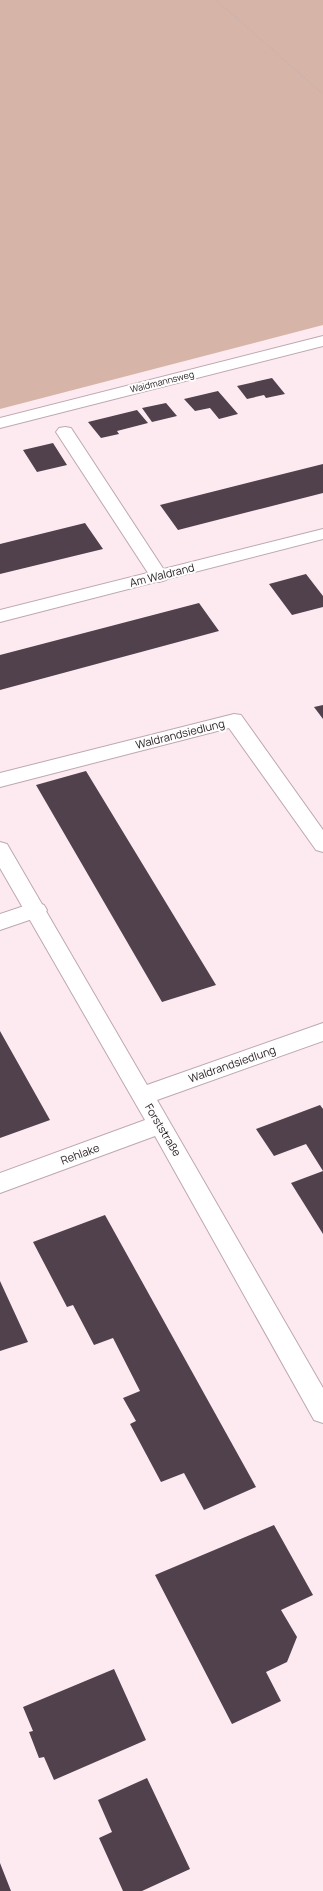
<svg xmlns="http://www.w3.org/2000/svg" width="323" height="1891" font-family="Manrope,sans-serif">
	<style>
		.green { fill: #d6b5a8 }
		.building { fill: #50414d }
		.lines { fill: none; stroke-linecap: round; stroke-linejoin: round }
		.service-casing { stroke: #bea8b0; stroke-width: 2 }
		.minor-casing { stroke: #bea8b0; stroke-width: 2 }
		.path { stroke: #bcacb1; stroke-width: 1.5; stroke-dasharray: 0.5 2; stroke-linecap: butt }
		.service { fill: #fff; fill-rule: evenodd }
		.minor { fill: #fff; fill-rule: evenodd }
		.labels { text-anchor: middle; stroke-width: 4; stroke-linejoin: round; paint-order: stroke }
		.far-street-label { font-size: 9px; fill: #261d20; stroke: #fdfdfd }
		.street-label { font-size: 11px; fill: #261d20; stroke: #fdfdfd }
	</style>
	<rect width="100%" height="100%" fill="#fdeaf0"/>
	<path class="green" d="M0 0H323V325L0 409Z"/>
	<path class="building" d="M272 378 285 394 266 398 264 395 247 399 237 386Z
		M218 391 238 414 219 419 210 408 195 411 184 399Z
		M166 403 177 416 152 422 142 408Z
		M137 410 148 423 117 431 119 434 101 438 88 422Z
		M53 443 67 465 37 472 23 450Z
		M323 464V493L178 530 160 505Z
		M85 523 103 549 0 574V544Z
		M306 574 323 596V607L292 615 269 584Z
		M199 603 219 631 0 690V655Z
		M323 705V719L314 707Z
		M86 771 216 985 162 1002 36 785Z
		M0 1031 50 1120 0 1138Z
		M320 1105 323 1109V1171L306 1144 274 1156 256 1129Z
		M323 1171V1234L291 1183Z
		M105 1215 256 1487 204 1510 184 1473 161 1482 130 1424 136 1421 123 1398 140 1391 113 1338 94 1345 73 1305 67 1307 33 1242Z
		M0 1281 28 1342 0 1351Z
		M274 1525 313 1595 281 1610 297 1637 287 1662 266 1672 281 1701 232 1724 155 1575Z
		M114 1669 146 1740 54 1780 44 1757 39 1758 29 1732 33 1731 23 1707Z
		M147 1778 190 1869 142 1891H123L99 1838 112 1832 98 1800Z
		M0 1863 11 1891H0Z"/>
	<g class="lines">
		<defs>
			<path id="service" d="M65 427 71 428 168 576 166 580 159 582 152 580 150 576 56 432 59 428Z
				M36 902 44 905 47 910 44 915 0 930V914Z"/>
			<path id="minor" d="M323 336V346L0 428V418Z
				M323 529V539L0 622V610Z
				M234 714 241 715 323 830V852L316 850 229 728 0 787V773Z
				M0 842 7 844 147 1085 323 1023V1041L157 1100 323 1388V1423L314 1420 155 1136 0 1193V1173L145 1120 0 868Z"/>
		</defs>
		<use href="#service" class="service-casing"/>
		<use href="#minor" class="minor-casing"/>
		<path class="path" d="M216 0 323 94"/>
		<use href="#service" class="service"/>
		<use href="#minor" class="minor"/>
	</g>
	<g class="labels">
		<g class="far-street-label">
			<text transform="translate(162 382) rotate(-14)" y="3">Waidmannsweg</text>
		</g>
		<g class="street-label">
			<text transform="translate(162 575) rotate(-14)" y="4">Am Waldrand</text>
			<text transform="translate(180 734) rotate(-14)" y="4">Waldrandsiedlung</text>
			<text transform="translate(232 1064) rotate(-19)" y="4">Waldrandsiedlung</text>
			<text transform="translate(163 1130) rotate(59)" y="4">Forststraße</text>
			<text transform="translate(80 1154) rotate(-20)" y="4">Rehlake</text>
		</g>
	</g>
</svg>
